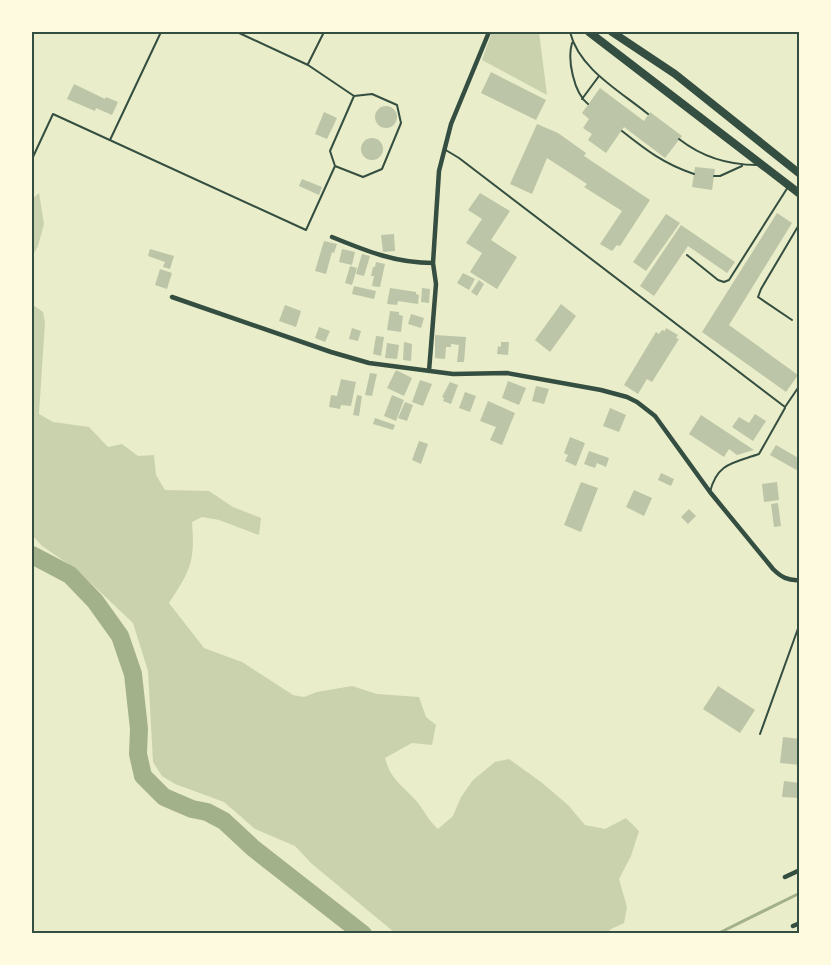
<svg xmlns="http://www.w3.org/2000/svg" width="831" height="965" font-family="'Open Sans',sans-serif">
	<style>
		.green { fill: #cad2ad }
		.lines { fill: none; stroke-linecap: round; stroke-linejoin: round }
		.stream { stroke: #a3b18a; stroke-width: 3 }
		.river { stroke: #a3b18a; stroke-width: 18 }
		.building { fill: #bcc5a7 }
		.service { stroke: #344e41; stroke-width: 2 }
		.minor { stroke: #344e41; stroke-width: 4.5 }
		.primary { stroke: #344e41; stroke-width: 8 }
		.neatline { fill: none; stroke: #344e41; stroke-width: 2 }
	</style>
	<rect width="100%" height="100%" fill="#e9edc9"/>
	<path class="green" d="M492 32H539L547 95 482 60Z
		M39 193 44 224 38 246 32 257V199Z
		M32 299 33 305 43 312 45 322 39 414 53 422 89 427 108 447 122 444 138 456 154 455 156 475 165 490 209 491 233 507 261 518 259 535 219 520 202 517 192 522C195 561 191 570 169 603L204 648 242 662 293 695 304 697 317 692 352 686 377 694 419 697 426 717 436 725 432 745 412 743 385 758C391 781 404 786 418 803 425 812 429 821 438 829L453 816 461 797 473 780 495 762 509 759 541 782 568 805 585 825 605 829 626 818 639 831 631 856 619 879 627 907 624 923 609 930 611 934 395 933 311 863 295 846 255 829 224 802 175 784 162 776 153 762 148 671 133 623 77 570 42 546 32 535Z"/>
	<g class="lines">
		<path class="stream" d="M717 934 800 893"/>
		<path class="river" d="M32 555 70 575 95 601 120 636 133 674 139 729 138 754 143 776 164 797 192 809 207 812 224 821 253 848 363 934"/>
	</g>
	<path class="building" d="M491 72 546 100 536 120 481 93Z
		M74 84 105 99 106 97 118 102 112 115 96 108 95 111 67 99Z
		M600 88 644 121 650 112 682 136 665 158 624 127 606 153 588 140 592 134 583 128 589 119 582 113Z
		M375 117a11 11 0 1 1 22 0a11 11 0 1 1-22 0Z
		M324 112 337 118 327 139 315 134Z
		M537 124 558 133 586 153 584 156 650 200 620 246 617 245 612 251 600 244 622 211 584 187 587 184 547 158 532 194 510 184Z
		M361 149a11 11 0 1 1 22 0a11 11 0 1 1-22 0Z
		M695 167 715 169 712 190 692 187Z
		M302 179 322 187 319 195 299 186Z
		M480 193 510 211 491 240 517 257 497 289 470 272 482 253 466 243 482 219 468 210Z
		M777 213 792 223 729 325 798 375 786 392 702 332Z
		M666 214 680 223 646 271 633 262Z
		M681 225 735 262 727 273 688 246 654 296 640 286Z
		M394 234 395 251 383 252 381 235Z
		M324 241 337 244 334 253 332 252 326 274 315 271Z
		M150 249 174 256 170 269 163 267 165 262 148 256Z
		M342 249 355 252 352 265 339 262Z
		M362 254 370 256 364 276 356 274Z
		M376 262 385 264 380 287 372 286 374 276H371L373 267H375Z
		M350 266 357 268 352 285 345 283Z
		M160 269 172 273 167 289 155 285Z
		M463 273 475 279 469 290 457 283Z
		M479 280 484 284 477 296 471 292Z
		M354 286 376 291 374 299 352 294Z
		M390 288 416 292V294L419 295 418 304 398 301 397 305 387 304Z
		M422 288 430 289 429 303 421 302Z
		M561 304 576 316 550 352 535 340Z
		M285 305 301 311 296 327 279 321Z
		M390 311 399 312V315L403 316 401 332 387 330Z
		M411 314 424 318 421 328 408 324Z
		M319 327 330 331 325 342 315 338Z
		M352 328 361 331 358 341 349 339Z
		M666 328 678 335 676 338 679 339 652 382 647 379 638 394 624 385 656 332 659 334 662 330 665 331Z
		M435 335 466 337 464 362H457L459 345 451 344V347H446L445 359 435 358Z
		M376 336 384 337 381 356 373 354Z
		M404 342 412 344 411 361 403 360Z
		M501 342H509L508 355 497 354 498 346 501 347Z
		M387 343 399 345 397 359 385 358Z
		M396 370 412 378 404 396 387 388Z
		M370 373 377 374 372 396 365 395Z
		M341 379 356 382 351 406 341 405 340 409 329 407 331 395 337 396Z
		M420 380 432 384 423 406 412 402Z
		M508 381 526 388 519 405 502 398Z
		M450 382 458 385 451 404 443 401 444 398 442 397Z
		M536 386 549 389 544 404 532 401Z
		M465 392 476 396 470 412 459 408Z
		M357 395 362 396 359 416 353 415Z
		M392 395 404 400 396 421 384 416Z
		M488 401 515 413 502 445 490 440 496 427 480 421Z
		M405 402 413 405 407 421 398 418Z
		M610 408 626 415 619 432 603 426Z
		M755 414 766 421 753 441 732 427 739 417 749 423Z
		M701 415 754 450 737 455 729 449 724 457 689 434Z
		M375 418 395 425 393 430 373 424Z
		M570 437 585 443 576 466 565 461 568 455 564 453Z
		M419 441 428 444 421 464 412 460Z
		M776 445 800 459V472L770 455Z
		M589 451 609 458 606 467 597 463 595 468 584 464Z
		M661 473 674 479 671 486 658 480Z
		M581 482 598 488 581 532 564 525Z
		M777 482 779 500 764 502 762 484Z
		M634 490 652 498 644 516 626 507Z
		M778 503 781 526 774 527 771 504Z
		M689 509 696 516 688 524 681 517Z
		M718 686 755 710 740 733 703 709Z
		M783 737 800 739V765L780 763Z
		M784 781 800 783V798L782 797Z"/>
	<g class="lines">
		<path class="service" d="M237 32 308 65 354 96
			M570 32C579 69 620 91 648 114
			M572 43C567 60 574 93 588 104
			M308 64 324 32
			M582 99 599 76
			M622 131C646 150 664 164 694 174
			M679 139C702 157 728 165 757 165
			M110 140 161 32
			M444 149 459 158 785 407 800 385
			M32 159 53 114 306 230 335 166 363 177 382 169 401 123 397 105 372 94 354 96 330 151 335 166
			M714 176H720L742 166
			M687 255 718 280 724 282 729 280 788 187
			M792 320 758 297 761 289 800 223
			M710 492C717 463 733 463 759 454L785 408
			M760 734 800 623"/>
		<path class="minor" d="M332 237C366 251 396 263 433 263
			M172 297 331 352 369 363 453 374 507 373 601 390 627 397 637 402 655 416 710 492 773 569C781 577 788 581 800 580
			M429 371 436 284 433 263 439 171 451 124 489 32
			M785 877 800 870
			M793 926 800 923"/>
		<path class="primary" d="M589 32 800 194
			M612 32 675 74 800 174"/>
	</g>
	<rect width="831" height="965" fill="none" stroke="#fefae0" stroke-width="66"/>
	<rect x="33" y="33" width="765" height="899" class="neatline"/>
</svg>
